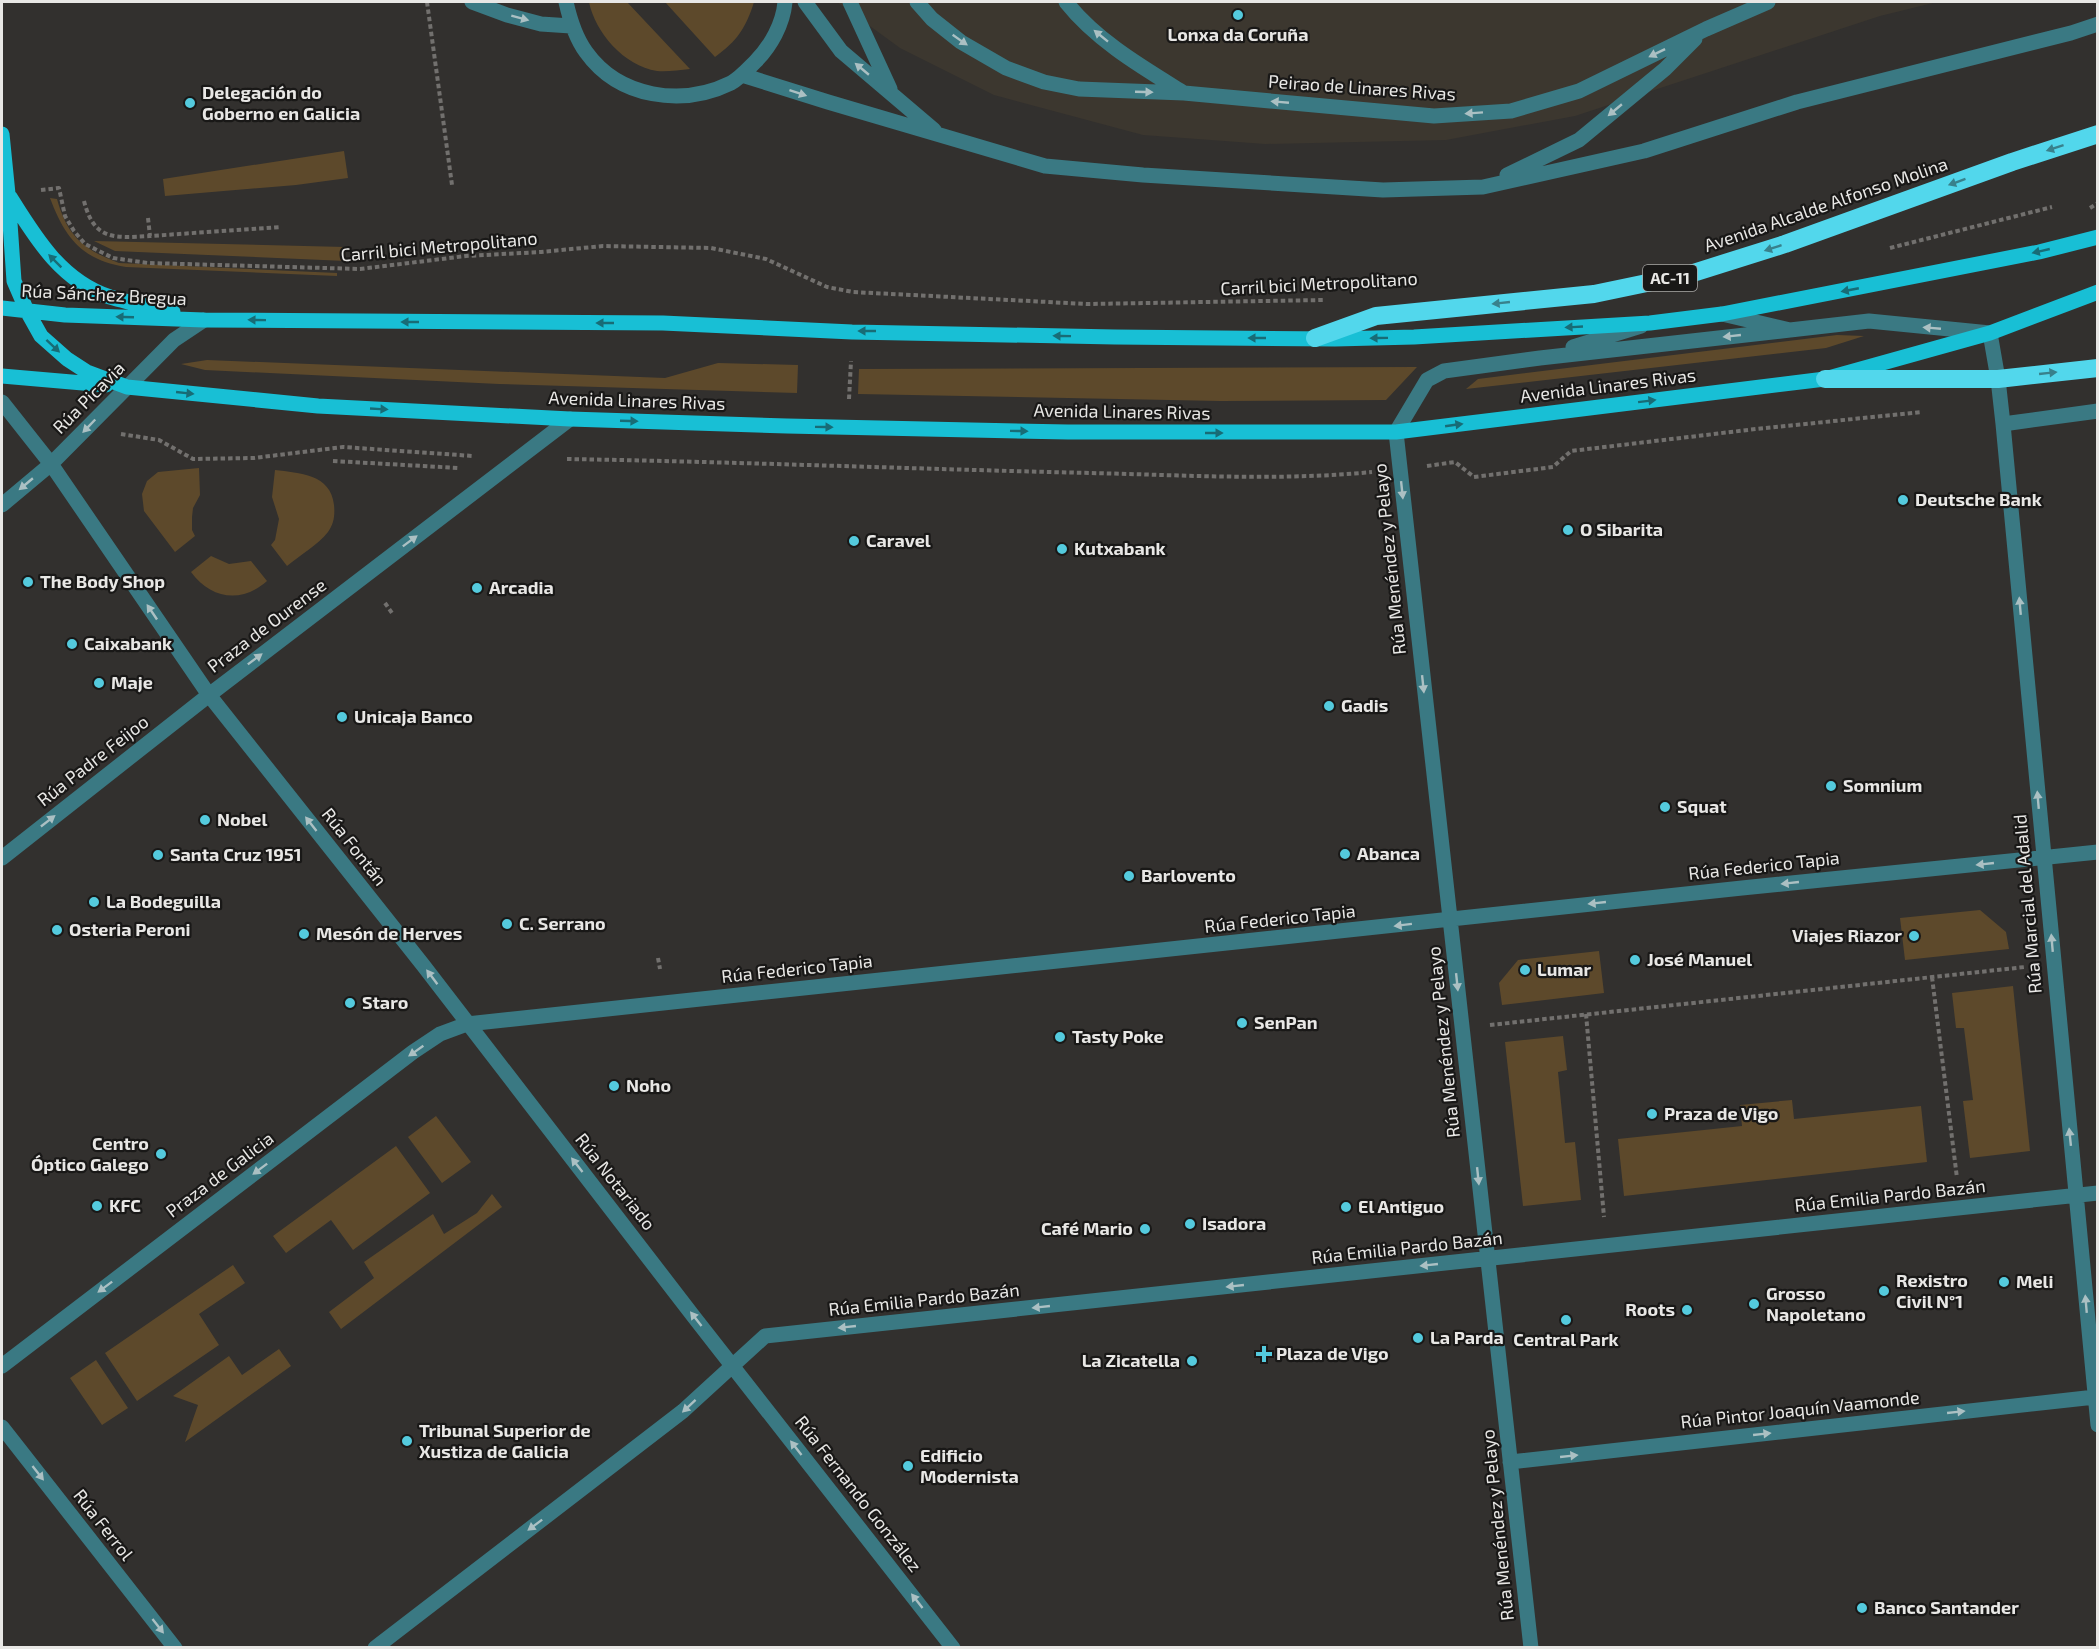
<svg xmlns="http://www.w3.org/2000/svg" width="2099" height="1649" font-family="'Exo 2',sans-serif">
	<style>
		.built { fill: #3c372f }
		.green { fill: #5d492b }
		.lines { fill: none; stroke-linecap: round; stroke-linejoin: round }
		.path { stroke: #72706e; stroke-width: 4; stroke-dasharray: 4.5 3; stroke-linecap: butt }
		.minor { stroke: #3a7983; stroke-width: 15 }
		.major { stroke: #18bfd5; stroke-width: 15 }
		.highway { stroke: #52d7ec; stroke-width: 18 }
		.oneway { fill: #abc0c3 }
		.oneway2 { fill: #38818c }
		.oneway3 { fill: #186c76 }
		.poi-dot { fill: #54cadd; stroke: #191817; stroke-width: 2 }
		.labels { text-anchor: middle; stroke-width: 4.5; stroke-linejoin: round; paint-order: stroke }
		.shield { fill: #191817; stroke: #aaa9a7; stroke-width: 1.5 }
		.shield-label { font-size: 16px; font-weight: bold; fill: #e8e7e5 }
		.poi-label { font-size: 18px; font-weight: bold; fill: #e8e7e5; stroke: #191817; text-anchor: start }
		.street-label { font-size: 18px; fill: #e8e7e5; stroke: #191817 }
	</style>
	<rect width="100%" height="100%" fill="#32302e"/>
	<path class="built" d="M837 2H1937L1880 16 1575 116 1446 140 1265 144 1143 135 994 95 900 48Z"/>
	<path class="green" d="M589 2H627L690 69C679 70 667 72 657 71 624 66 595 32 589 2Z
		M665 2H754C746 28 737 41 715 57Z
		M344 151 348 178 296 185 165 196 163 179Z
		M50 198 57 199C67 236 84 250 119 263L337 273V276L126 267C82 260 65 238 50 198Z
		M94 241 345 247 346 261 115 251Z
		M1837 335 1864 336 1826 348 1466 389 1478 379Z
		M207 360 665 378 718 363 798 365 797 393 499 384 205 370 181 364Z
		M1417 367 1386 400 1221 401 858 394 859 369Z
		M199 468 200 495 193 508 192 517V530L195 536 175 552 144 511 142 494 147 481 158 472Z
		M275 470C299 473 331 474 334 505 335 515 334 524 328 532 318 545 300 555 287 566L271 545 275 540 279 519 272 497Z
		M211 556 229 564 251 561 267 581C241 604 211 599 191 572Z
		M1980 910 2006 932 2009 949 1905 960 1900 918Z
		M1599 951 1604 993 1502 1005 1499 983 1518 960Z
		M2013 986 2030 1151 1970 1158 1963 1101 1973 1100 1964 1028H1956L1952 993Z
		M1563 1036 1567 1070 1558 1072 1565 1143 1575 1142 1581 1200 1523 1206 1505 1042Z
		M1792 1100 1794 1119 1921 1106 1927 1162 1624 1196 1618 1139 1742 1126 1740 1105Z
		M436 1116 471 1162 442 1183 408 1137Z
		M396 1146 430 1193 353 1250 331 1220 286 1253 273 1236Z
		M492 1194 502 1207 341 1329 329 1312 374 1278 364 1262 433 1214 444 1234 477 1213Z
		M233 1265 245 1283 199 1314 219 1345 137 1401 105 1353Z
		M279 1349 291 1366 185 1442 198 1405 173 1396 229 1356 242 1375Z
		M96 1360 128 1408 102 1425 70 1378Z"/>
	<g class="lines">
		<path class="path" d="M427 2 452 185
			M41 190 59 188 65 216 74 231 85 244 113 258 148 263 360 269 466 256 541 252 603 246 711 248 766 259 827 287 853 292 1087 304 1324 300
			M84 201C94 241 115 238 150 236
			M2090 208 2098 203
			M148 218 150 236 281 227
			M1890 248 2052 207
			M849 399 851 361
			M121 434 159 440 193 459 254 458 343 447 473 456
			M567 459C742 462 916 469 1090 473 1184 475 1279 481 1372 472
			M333 461 458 468
			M1427 466 1455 462 1474 477 1553 467 1571 451 1756 429 1922 412
			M385 603 392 613
			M658 958 660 969
			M1932 977 1957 1178
			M1586 1014 1604 1217
			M1490 1025 2025 967"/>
		<path class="minor" d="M472 2 507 15 541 24 571 26
			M566 2C570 20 575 37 586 52 619 98 682 107 731 83 740 78 748 69 755 62 771 46 783 24 785 2
			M805 2 841 51 934 130
			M850 2 890 89
			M917 2 932 19 961 42 1006 68 1044 82 1079 89 1184 93 1434 116 1511 111 1579 91 1706 29 1768 2
			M1066 2C1097 41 1142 67 1184 93
			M742 75 828 102 1045 166 1143 175 1383 190 1483 187 1644 151 1797 102 2071 33 2098 24
			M1507 175 1579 140 1665 69 1695 39
			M1722 314 1790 330 1869 321 1990 333 1998 379 2003 424 2098 1425
			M1573 347 1641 326
			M2 402 51 464 209 695 423 965 694 1317 953 1648
			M2003 424 2098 411
			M2 505 51 464 174 340 204 320
			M2 858 209 695 570 419
			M2 1366 413 1052 440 1034 467 1024 1742 888 2098 852
			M2 1427 175 1648
			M1510 1462 2095 1397
			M375 1648 683 1411 765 1336 2098 1193
			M1531 1648 1396 432 1427 380 1444 371 1540 358 1790 330"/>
		<path class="major" d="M2 134 8 194 14 281 27 311 41 336 67 359 87 372 127 387 318 406 570 419 787 426 1068 432H1396L1825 379 1990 333 2098 292
			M10 197C35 237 61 281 110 297 130 303 152 307 173 312
			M2 308 65 315 204 320 663 323 852 332 1115 337 1335 339 1414 337 1650 323 1722 314 2039 252 2098 237
			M2 376 106 385"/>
		<path class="highway" d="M1315 338 1376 316 1594 294 1690 274 1785 244 2012 162 2098 134
			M1825 379H1998L2098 368"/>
	</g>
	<defs><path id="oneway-solid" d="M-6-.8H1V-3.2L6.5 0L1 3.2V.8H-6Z" transform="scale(1.5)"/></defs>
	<g class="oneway">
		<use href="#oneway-solid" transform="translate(520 18) rotate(15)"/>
		<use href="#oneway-solid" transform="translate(1101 36) rotate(-141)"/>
		<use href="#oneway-solid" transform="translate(960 40) rotate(35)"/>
		<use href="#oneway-solid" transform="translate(1657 53) rotate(154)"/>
		<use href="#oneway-solid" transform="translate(862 69) rotate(-140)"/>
		<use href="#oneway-solid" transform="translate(1144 92) rotate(2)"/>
		<use href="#oneway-solid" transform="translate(798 93) rotate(18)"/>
		<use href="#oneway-solid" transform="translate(1280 102) rotate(-175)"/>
		<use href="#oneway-solid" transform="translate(1615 110) rotate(140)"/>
		<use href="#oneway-solid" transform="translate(1474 113) rotate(176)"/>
		<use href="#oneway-solid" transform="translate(1932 328) rotate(-175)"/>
		<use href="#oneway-solid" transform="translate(1732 336) rotate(174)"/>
		<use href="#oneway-solid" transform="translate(89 426) rotate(134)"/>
		<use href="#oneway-solid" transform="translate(26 484) rotate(140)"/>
		<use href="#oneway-solid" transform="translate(1402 490) rotate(84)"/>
		<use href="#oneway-solid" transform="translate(410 541) rotate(-37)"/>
		<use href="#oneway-solid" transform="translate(2020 606) rotate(-95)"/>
		<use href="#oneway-solid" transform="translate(152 612) rotate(-124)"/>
		<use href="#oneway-solid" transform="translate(255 659) rotate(-37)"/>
		<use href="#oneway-solid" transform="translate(1423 684) rotate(84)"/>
		<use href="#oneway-solid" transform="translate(2038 800) rotate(-95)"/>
		<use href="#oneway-solid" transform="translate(48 821) rotate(-38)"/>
		<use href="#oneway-solid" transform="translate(311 824) rotate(-128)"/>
		<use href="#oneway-solid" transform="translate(1985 864) rotate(174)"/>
		<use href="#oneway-solid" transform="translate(1790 883) rotate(174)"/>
		<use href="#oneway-solid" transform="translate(1597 903) rotate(174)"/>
		<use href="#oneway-solid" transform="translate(1403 925) rotate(173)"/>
		<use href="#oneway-solid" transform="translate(2052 943) rotate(-95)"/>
		<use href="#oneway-solid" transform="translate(432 977) rotate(-127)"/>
		<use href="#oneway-solid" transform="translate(1457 982) rotate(84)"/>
		<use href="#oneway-solid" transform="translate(416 1051) rotate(145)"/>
		<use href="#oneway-solid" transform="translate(2070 1137) rotate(-96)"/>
		<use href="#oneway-solid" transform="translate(577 1165) rotate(-128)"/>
		<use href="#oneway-solid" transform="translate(260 1169) rotate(143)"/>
		<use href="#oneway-solid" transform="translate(1478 1176) rotate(84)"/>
		<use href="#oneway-solid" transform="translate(1429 1265) rotate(174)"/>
		<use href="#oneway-solid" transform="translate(1235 1286) rotate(174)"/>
		<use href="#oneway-solid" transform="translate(105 1287) rotate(143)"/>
		<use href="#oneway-solid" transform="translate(2086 1304) rotate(-95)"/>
		<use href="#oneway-solid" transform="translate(1041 1307) rotate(174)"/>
		<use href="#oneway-solid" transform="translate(696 1319) rotate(-128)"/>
		<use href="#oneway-solid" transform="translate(847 1327) rotate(174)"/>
		<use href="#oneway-solid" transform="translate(689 1406) rotate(137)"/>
		<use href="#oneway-solid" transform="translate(1956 1412) rotate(-6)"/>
		<use href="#oneway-solid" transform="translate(1762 1434) rotate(-6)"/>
		<use href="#oneway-solid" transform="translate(796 1448) rotate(-128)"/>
		<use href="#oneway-solid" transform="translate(1569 1456) rotate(-6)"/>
		<use href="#oneway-solid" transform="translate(38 1473) rotate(52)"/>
		<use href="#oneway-solid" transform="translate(535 1525) rotate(143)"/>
		<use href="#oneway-solid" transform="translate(917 1601) rotate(-128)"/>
		<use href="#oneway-solid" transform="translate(158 1626) rotate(52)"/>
	</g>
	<g class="oneway2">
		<use href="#oneway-solid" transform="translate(2055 148) rotate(162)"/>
		<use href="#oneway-solid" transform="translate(1957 182) rotate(160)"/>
		<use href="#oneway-solid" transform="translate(1773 248) rotate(162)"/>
		<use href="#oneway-solid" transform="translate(1501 303) rotate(174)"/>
		<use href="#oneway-solid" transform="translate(2048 373) rotate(-6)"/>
	</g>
	<g class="oneway3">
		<use href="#oneway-solid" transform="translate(2041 251) rotate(167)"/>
		<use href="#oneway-solid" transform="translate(55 261) rotate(-135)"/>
		<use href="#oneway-solid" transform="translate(1850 290) rotate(169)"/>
		<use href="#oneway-solid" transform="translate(125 317) rotate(-178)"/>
		<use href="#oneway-solid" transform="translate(257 320) rotate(-179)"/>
		<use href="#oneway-solid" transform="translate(410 322) rotate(-180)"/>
		<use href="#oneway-solid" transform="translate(605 323) rotate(180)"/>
		<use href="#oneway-solid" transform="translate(1574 327) rotate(177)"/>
		<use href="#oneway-solid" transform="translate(867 331) rotate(180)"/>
		<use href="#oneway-solid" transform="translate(1062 336) rotate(-179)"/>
		<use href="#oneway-solid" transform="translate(1257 338) rotate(-180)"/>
		<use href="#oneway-solid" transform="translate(1379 338) rotate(179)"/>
		<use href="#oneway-solid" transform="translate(53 346) rotate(43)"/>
		<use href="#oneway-solid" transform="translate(185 393) rotate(6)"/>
		<use href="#oneway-solid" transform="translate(1647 401) rotate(-7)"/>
		<use href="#oneway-solid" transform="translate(379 409) rotate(3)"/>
		<use href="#oneway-solid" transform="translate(629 421) rotate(2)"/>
		<use href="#oneway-solid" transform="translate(1454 425) rotate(-8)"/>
		<use href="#oneway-solid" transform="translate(824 427) rotate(1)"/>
		<use href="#oneway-solid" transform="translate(1019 431) rotate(1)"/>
		<use href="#oneway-solid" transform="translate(1214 433)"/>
	</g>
	<g class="poi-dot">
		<circle cx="1238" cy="15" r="6"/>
		<circle cx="190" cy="103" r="6"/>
		<circle cx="1903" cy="500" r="6"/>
		<circle cx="1568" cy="530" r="6"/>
		<circle cx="854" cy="541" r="6"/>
		<circle cx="1062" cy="549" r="6"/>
		<circle cx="28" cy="582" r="6"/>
		<circle cx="477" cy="588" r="6"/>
		<circle cx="72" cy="644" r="6"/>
		<circle cx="99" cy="683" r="6"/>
		<circle cx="1329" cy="706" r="6"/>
		<circle cx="342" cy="717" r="6"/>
		<circle cx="1831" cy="786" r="6"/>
		<circle cx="1665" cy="807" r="6"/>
		<circle cx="205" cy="820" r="6"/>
		<circle cx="1345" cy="854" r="6"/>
		<circle cx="158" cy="855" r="6"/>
		<circle cx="1129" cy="876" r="6"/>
		<circle cx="94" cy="902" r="6"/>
		<circle cx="507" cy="924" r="6"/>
		<circle cx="57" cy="930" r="6"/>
		<circle cx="304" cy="934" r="6"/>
		<circle cx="1914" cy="936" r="6"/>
		<circle cx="1635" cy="960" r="6"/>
		<circle cx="1525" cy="970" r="6"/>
		<circle cx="350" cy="1003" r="6"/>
		<circle cx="1242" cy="1023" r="6"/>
		<circle cx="1060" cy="1037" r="6"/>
		<circle cx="614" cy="1086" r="6"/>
		<circle cx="1652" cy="1114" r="6"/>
		<circle cx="161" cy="1154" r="6"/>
		<circle cx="97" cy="1206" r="6"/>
		<circle cx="1346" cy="1207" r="6"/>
		<circle cx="1190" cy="1224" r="6"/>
		<circle cx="1145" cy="1229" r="6"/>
		<circle cx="2004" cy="1282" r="6"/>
		<circle cx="1884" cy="1291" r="6"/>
		<circle cx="1754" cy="1304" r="6"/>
		<circle cx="1687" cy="1310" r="6"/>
		<circle cx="1566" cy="1320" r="6"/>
		<circle cx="1418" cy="1338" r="6"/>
		<path d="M1261 1345h6v6h6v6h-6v6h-6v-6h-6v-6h6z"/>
		<circle cx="1192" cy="1361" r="6"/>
		<circle cx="407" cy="1441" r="6"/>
		<circle cx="908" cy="1466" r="6"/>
		<circle cx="1862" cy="1608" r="6"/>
	</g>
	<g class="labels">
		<rect class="shield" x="1643" y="265" width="54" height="26" rx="4.5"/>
		<g class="shield-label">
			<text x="1670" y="284">AC-11</text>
		</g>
		<g class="poi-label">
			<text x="1238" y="41" text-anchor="middle">Lonxa da Coruña</text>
			<text x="202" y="99">Delegación do<tspan x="202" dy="21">Goberno en Galicia</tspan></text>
			<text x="1915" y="506">Deutsche Bank</text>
			<text x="1580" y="536">O Sibarita</text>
			<text x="866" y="547">Caravel</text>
			<text x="1074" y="555">Kutxabank</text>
			<text x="40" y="588">The Body Shop</text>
			<text x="489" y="594">Arcadia</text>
			<text x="84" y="650">Caixabank</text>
			<text x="111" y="689">Maje</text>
			<text x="1341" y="712">Gadis</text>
			<text x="354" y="723">Unicaja Banco</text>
			<text x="1843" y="792">Somnium</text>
			<text x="1677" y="813">Squat</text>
			<text x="217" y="826">Nobel</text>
			<text x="1357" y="860">Abanca</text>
			<text x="170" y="861">Santa Cruz 1951</text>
			<text x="1141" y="882">Barlovento</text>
			<text x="106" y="908">La Bodeguilla</text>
			<text x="519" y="930">C. Serrano</text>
			<text x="69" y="936">Osteria Peroni</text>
			<text x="316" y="940">Mesón de Herves</text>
			<text x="1902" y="942" text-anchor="end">Viajes Riazor</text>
			<text x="1647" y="966">José Manuel</text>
			<text x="1537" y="976">Lumar</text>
			<text x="362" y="1009">Staro</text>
			<text x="1254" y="1029">SenPan</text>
			<text x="1072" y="1043">Tasty Poke</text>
			<text x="626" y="1092">Noho</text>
			<text x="1664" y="1120">Praza de Vigo</text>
			<text x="149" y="1150" text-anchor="end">Centro<tspan x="149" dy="21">Óptico Galego</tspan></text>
			<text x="109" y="1212">KFC</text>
			<text x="1358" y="1213">El Antiguo</text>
			<text x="1202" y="1230">Isadora</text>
			<text x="1133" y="1235" text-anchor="end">Café Mario</text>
			<text x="1896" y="1287">Rexistro<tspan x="1896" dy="21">Civil N°1</tspan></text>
			<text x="2016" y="1288">Meli</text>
			<text x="1766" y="1300">Grosso<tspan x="1766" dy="21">Napoletano</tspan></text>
			<text x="1675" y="1316" text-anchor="end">Roots</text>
			<text x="1430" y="1344">La Parda</text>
			<text x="1566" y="1346" text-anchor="middle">Central Park</text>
			<text x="1276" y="1360">Plaza de Vigo</text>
			<text x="1180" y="1367" text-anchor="end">La Zicatella</text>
			<text x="419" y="1437">Tribunal Superior de<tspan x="419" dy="21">Xustiza de Galicia</tspan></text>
			<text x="920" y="1462">Edificio<tspan x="920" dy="21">Modernista</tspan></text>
			<text x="1874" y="1614">Banco Santander</text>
		</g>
		<g class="street-label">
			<text transform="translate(1362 88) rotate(4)" y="6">Peirao de Linares Rivas</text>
			<text transform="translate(1826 205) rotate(-19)" y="6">Avenida Alcalde Alfonso Molina</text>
			<text transform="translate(439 247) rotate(-5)" y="6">Carril bici Metropolitano</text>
			<text transform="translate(1319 284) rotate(-3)" y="6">Carril bici Metropolitano</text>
			<text transform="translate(104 295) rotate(3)" y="6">Rúa Sánchez Bregua</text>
			<text transform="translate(1608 386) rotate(-7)" y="6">Avenida Linares Rivas</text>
			<text transform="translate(89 398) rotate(-45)" y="6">Rúa Picavia</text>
			<text transform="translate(637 401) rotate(2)" y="6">Avenida Linares Rivas</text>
			<text transform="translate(1122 412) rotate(1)" y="6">Avenida Linares Rivas</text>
			<text transform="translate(1390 559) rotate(-96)" y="6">Rúa Menéndez y Pelayo</text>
			<text transform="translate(267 626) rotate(-37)" y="6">Praza de Ourense</text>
			<text transform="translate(93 761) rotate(-38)" y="6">Rúa Padre Feijoo</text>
			<text transform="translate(354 847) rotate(52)" y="6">Rúa Fontán</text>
			<text transform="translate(1764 866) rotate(-6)" y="6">Rúa Federico Tapia</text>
			<text transform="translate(2028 904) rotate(-95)" y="6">Rúa Marcial del Adalid</text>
			<text transform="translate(1280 919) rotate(-6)" y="6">Rúa Federico Tapia</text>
			<text transform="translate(797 969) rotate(-6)" y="6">Rúa Federico Tapia</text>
			<text transform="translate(1444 1042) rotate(-96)" y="6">Rúa Menéndez y Pelayo</text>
			<text transform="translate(220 1175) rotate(-37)" y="6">Praza de Galicia</text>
			<text transform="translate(615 1182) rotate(52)" y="6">Rúa Notariado</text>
			<text transform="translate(1890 1196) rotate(-6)" y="6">Rúa Emilia Pardo Bazán</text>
			<text transform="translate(1407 1248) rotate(-6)" y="6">Rúa Emilia Pardo Bazán</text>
			<text transform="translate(924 1300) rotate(-6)" y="6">Rúa Emilia Pardo Bazán</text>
			<text transform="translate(1800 1410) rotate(-6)" y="6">Rúa Pintor Joaquín Vaamonde</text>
			<text transform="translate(858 1494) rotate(52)" y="6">Rúa Fernando González</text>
			<text transform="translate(103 1525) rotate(52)" y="6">Rúa Ferrol</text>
			<text transform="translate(1498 1525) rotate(-96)" y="6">Rúa Menéndez y Pelayo</text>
		</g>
	</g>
	<rect width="2099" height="1649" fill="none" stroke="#e8e7e5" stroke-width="6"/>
</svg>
